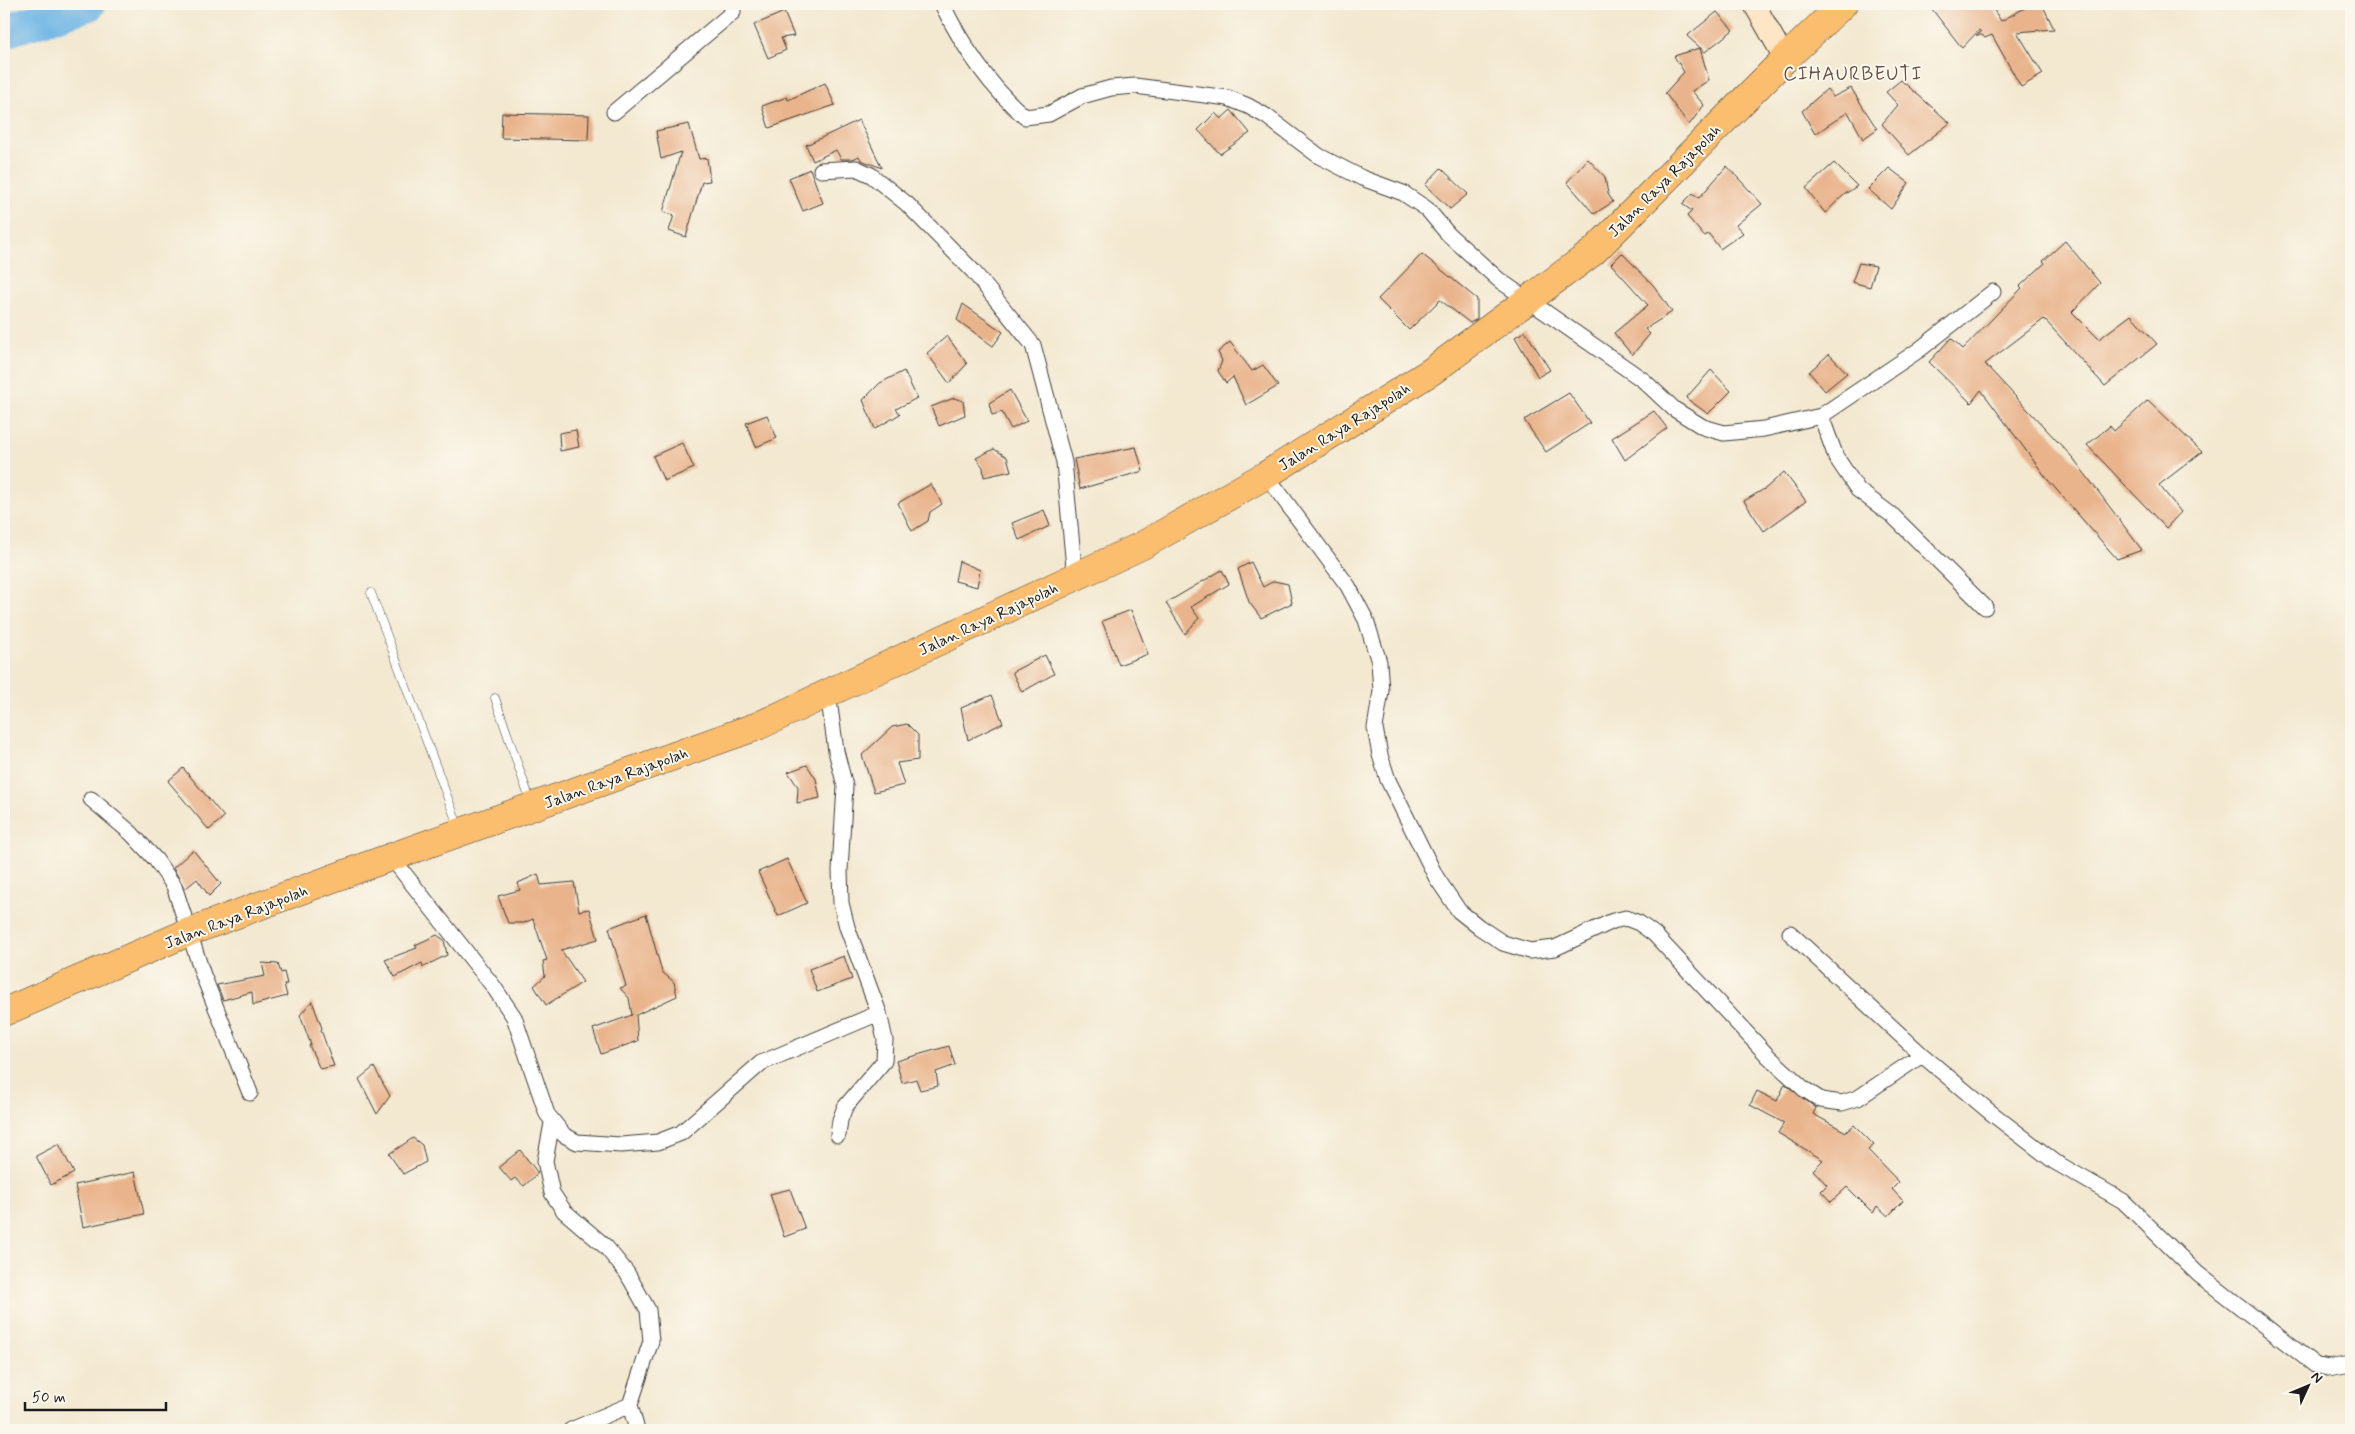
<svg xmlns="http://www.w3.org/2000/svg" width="2355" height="1434" font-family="Mynerve,sans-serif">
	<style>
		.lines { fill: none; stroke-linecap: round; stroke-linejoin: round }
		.river { stroke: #6eb5e5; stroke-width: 34 }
		.building { fill: #e9b48c }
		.lane-casing { stroke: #3c3b37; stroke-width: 9 }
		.street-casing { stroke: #3c3b37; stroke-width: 17 }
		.secondary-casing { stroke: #3c3b37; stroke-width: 23 }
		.highway-casing { stroke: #3c3b37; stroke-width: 29 }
		.lane { stroke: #fff; stroke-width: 8 }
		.street { stroke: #fff; stroke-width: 15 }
		.secondary { stroke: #fde5c5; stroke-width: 21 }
		.highway { stroke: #fbbd6e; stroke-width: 28 }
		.labels { text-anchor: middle; stroke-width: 4; stroke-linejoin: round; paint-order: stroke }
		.street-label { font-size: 16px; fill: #1c1c1c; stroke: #fbf7ec }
		.quarter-label { font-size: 19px; letter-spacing: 1px; fill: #645143; stroke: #fbf7ec }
	</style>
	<rect width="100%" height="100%" fill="#fbf7ec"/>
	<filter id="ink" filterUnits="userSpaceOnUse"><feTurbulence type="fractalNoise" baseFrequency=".02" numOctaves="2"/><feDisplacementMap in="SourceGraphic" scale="10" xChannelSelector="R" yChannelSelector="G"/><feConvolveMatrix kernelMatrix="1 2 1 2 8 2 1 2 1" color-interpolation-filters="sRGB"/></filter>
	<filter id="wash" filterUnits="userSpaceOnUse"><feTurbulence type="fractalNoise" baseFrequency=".0096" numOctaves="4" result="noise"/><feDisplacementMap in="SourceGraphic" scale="20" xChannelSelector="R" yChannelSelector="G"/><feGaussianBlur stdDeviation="1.12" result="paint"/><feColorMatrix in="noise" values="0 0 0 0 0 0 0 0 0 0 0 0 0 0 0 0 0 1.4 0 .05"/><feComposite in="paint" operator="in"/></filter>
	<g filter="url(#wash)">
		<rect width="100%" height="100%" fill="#f3e8d0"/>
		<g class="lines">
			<path class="river" d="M4 31 89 4"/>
		</g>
		<g id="blocks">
			<path class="building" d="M1928 4H1956L1960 9 1968 4H1990L2001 21 2032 4H2042L2054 29 2017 32 2043 74 2021 87 1992 35 1985 38 1982 35H1976L1981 32 1979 30 1962 48Z
				M784 12 794 36 781 38 786 50 768 58 754 25Z
				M1717 12 1733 30 1705 52 1687 36Z
				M1700 48 1709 80 1692 91 1704 105 1689 125 1665 93 1684 72 1674 56Z
				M1901 80 1950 123 1909 155 1882 124 1898 105 1886 92Z
				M825 83 835 105 769 128 762 106 787 97 788 100Z
				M1851 88 1877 129 1863 139 1848 112 1815 134 1802 111 1827 89 1833 97Z
				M1231 110 1250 133 1220 154 1198 130 1215 113 1221 119Z
				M502 113 589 115 588 140 501 138Z
				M859 120 882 168 861 160 859 156 853 159H841L836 150 813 161 806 145Z
				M689 124 699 159 707 158 710 181 702 182 686 237 669 231 674 215 663 212 681 152 661 159 656 131Z
				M1588 159 1605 177 1608 194 1613 202 1594 214 1567 182Z
				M1834 163 1857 186 1845 194 1825 213 1806 188Z
				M1727 166 1762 204 1736 225 1743 233 1720 249 1709 234 1704 236 1687 216 1692 211 1682 204 1693 193 1699 198Z
				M1441 168 1468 194 1450 209 1425 185Z
				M1889 168 1909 183 1891 209 1868 189Z
				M810 169 823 203 803 211 789 178Z
				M2065 241 2100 283 2072 312 2099 339 2131 315 2157 344 2105 386 2044 319 1985 364 2073 458 2142 550 2117 559 2048 480 1981 390 1971 403 1929 362 1951 338 1963 349 2022 288 2020 286 2045 263 2043 261Z
				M1622 253 1654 286 1672 312 1645 329 1650 334 1632 355 1614 333 1648 305 1611 264Z
				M1422 254 1477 299V319L1470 323 1440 300 1409 330 1378 299Z
				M1859 263 1876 266 1870 287 1852 282Z
				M963 304 1003 332 993 346 957 320Z
				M1525 331 1550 370 1538 377 1515 337Z
				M947 336 967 364 949 383 927 353Z
				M1230 342 1252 371 1263 365 1278 386 1246 405 1233 377 1226 383 1218 371 1222 361 1218 352Z
				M1829 354 1847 373 1825 391 1809 372Z
				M1711 370 1731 391 1708 414 1686 398Z
				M904 371 917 398 896 409 900 414 875 429 863 400 880 383Z
				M1010 390 1027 421 1011 429 1002 412 992 415 989 403Z
				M1569 393 1590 423 1546 452 1524 420Z
				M954 398 963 401 965 415 939 426 931 407Z
				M2148 400 2202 452 2159 485 2181 512 2166 528 2087 445 2110 426 2114 431Z
				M1654 411 1667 428 1625 460 1612 438Z
				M767 415 777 438 756 447 746 423Z
				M576 430 579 447 560 451 559 433Z
				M682 443 694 468 664 481 653 456Z
				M1136 447 1143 471 1080 489 1074 459Z
				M994 449 1007 457 1011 471 984 477 983 467 976 458Z
				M1784 472 1806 501 1764 531 1744 501 1766 488Z
				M931 484 942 504 930 512 928 521 912 531 898 503Z
				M1044 510 1050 526 1019 540 1012 523Z
				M959 561 980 570 977 587 955 581Z
				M1251 562 1263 587 1274 581 1288 584 1292 603 1261 618 1249 602 1238 569Z
				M1222 570 1229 584 1191 607 1199 618 1185 634 1166 603Z
				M1131 610 1148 654 1119 665 1102 621Z
				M1045 655 1054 674 1022 692 1012 672Z
				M992 695 1003 723 968 740 961 708Z
				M907 724 918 735V760L897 763 904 785 874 792 862 755 892 727Z
				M807 765 816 779 820 798 797 803 798 787 788 772Z
				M183 768 224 817 209 830 168 781Z
				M193 850 221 884 209 896 197 879 185 889 173 868Z
				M787 859 807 903 778 916 758 872Z
				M538 874 541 885 574 882 579 911 589 909 598 939 561 950 583 982 546 1005 534 986 545 976 543 961 547 960 533 919 524 923H508L498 896 520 890 518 883Z
				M646 914 662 972 674 982 677 996 636 1015 638 1041 601 1054 593 1029 632 1015 629 998 620 988 626 986 609 928Z
				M437 935 444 940 447 955 423 967 422 963 395 977 385 960 417 948 415 945Z
				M844 956 852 979 817 992 809 969Z
				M262 963 278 964 281 973 284 972 287 984H284L287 996 253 1005 252 992 223 1000 217 985 265 976Z
				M312 1001 322 1028 321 1030 334 1066 320 1069 309 1045H311L300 1015Z
				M949 1046 955 1065 936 1072 938 1086 920 1090 916 1079 902 1083 896 1061Z
				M374 1067 390 1096 377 1114 359 1079Z
				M1785 1084 1816 1108 1813 1114 1846 1132 1854 1125 1874 1145 1868 1150 1899 1182 1892 1189 1903 1201 1888 1216 1877 1206 1873 1213 1847 1187 1831 1202 1821 1191 1827 1185 1813 1170 1823 1160 1778 1133 1784 1123 1750 1105 1757 1091 1777 1101Z
				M413 1138 422 1145 426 1162 403 1174 389 1154Z
				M59 1144 74 1173 51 1185 36 1156Z
				M520 1150 538 1173 524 1186 515 1178 511 1181 499 1167Z
				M135 1172 144 1214 83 1227 75 1185Z
				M790 1189 805 1229 784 1237 770 1194Z"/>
		</g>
	</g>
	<g filter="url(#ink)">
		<use href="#blocks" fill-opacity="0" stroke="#3c3b37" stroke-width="1"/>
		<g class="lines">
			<defs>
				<path id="lane" d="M371 593 459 828
					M495 698 531 803"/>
				<path id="street" d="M942 4C962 45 990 87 1025 117L1049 114 1082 96 1111 88 1135 86 1228 98 1248 106 1266 116 1319 156 1362 178 1403 193 1427 209 1448 234 1499 280 1643 380 1674 409 1703 427 1724 433 1764 429 1821 416 1919 350 1993 292
					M614 112 733 12 732 4
					M821 170 856 168 871 175 907 204 973 271 1033 345 1064 462 1075 578
					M1821 416 1836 457 1858 490 1893 516 1985 607
					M1266 475 1348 586 1366 620 1379 662 1381 691 1375 728 1380 755 1388 780 1436 877 1459 911 1479 927 1503 943 1530 951 1555 948 1613 921 1626 918 1639 923 1654 934 1768 1056 1804 1089 1821 1100 1842 1103 1858 1098 1922 1055 1990 1112 2055 1162 2123 1201 2198 1274 2315 1365 2328 1368 2351 1364
					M828 693 836 751 845 786 840 870 841 903 847 927 879 1013 885 1040 884 1061 845 1107 840 1120 838 1135
					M91 799 131 833 156 860 174 886 203 975 250 1093
					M391 857 493 986 514 1017 547 1114 564 1135 577 1142 621 1145 658 1142 681 1133 761 1063 879 1013
					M1790 933 1922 1055
					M552 1123 545 1161 552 1193 564 1211 606 1247 627 1273 648 1310 651 1341 630 1405 637 1430
					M571 1430 630 1405"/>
				<path id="secondary" d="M1754 4 1785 59"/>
				<path id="highway" d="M4 1012 189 932 366 866 758 726 1143 545 1266 475 1432 371 1593 252 1785 59 1843 4"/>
			</defs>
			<use href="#lane" class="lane-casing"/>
			<use href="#street" class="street-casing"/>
			<use href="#secondary" class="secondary-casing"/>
			<use href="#highway" class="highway-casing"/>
			<use href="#lane" class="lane"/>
			<use href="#street" class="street"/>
			<use href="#secondary" class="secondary"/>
			<use href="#highway" class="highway"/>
		</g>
	</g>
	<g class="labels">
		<g class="street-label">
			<text transform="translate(1664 180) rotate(-45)" y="6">Jalan Raya Rajapolah</text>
			<text transform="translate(1344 426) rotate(-32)" y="6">Jalan Raya Rajapolah</text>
			<text transform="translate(988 618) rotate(-25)" y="6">Jalan Raya Rajapolah</text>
			<text transform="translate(616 777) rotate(-20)" y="6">Jalan Raya Rajapolah</text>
			<text transform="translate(236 916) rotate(-21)" y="6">Jalan Raya Rajapolah</text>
		</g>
		<g class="quarter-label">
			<text x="1853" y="80">CIHAURBEUTI</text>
		</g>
	</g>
	<rect width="2355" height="1434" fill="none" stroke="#fbf7ec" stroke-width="20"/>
	<g transform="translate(2308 1386) rotate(46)" stroke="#fbf7ec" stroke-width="4" paint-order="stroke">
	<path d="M0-4L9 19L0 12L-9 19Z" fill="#1c1c1c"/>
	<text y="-8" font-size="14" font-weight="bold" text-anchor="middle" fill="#1c1c1c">N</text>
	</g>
	<path d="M25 1402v8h141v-8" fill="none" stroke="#1c1c1c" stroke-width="2.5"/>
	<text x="32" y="1402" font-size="15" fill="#1c1c1c" stroke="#fbf7ec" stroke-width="4" paint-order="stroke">50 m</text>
</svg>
